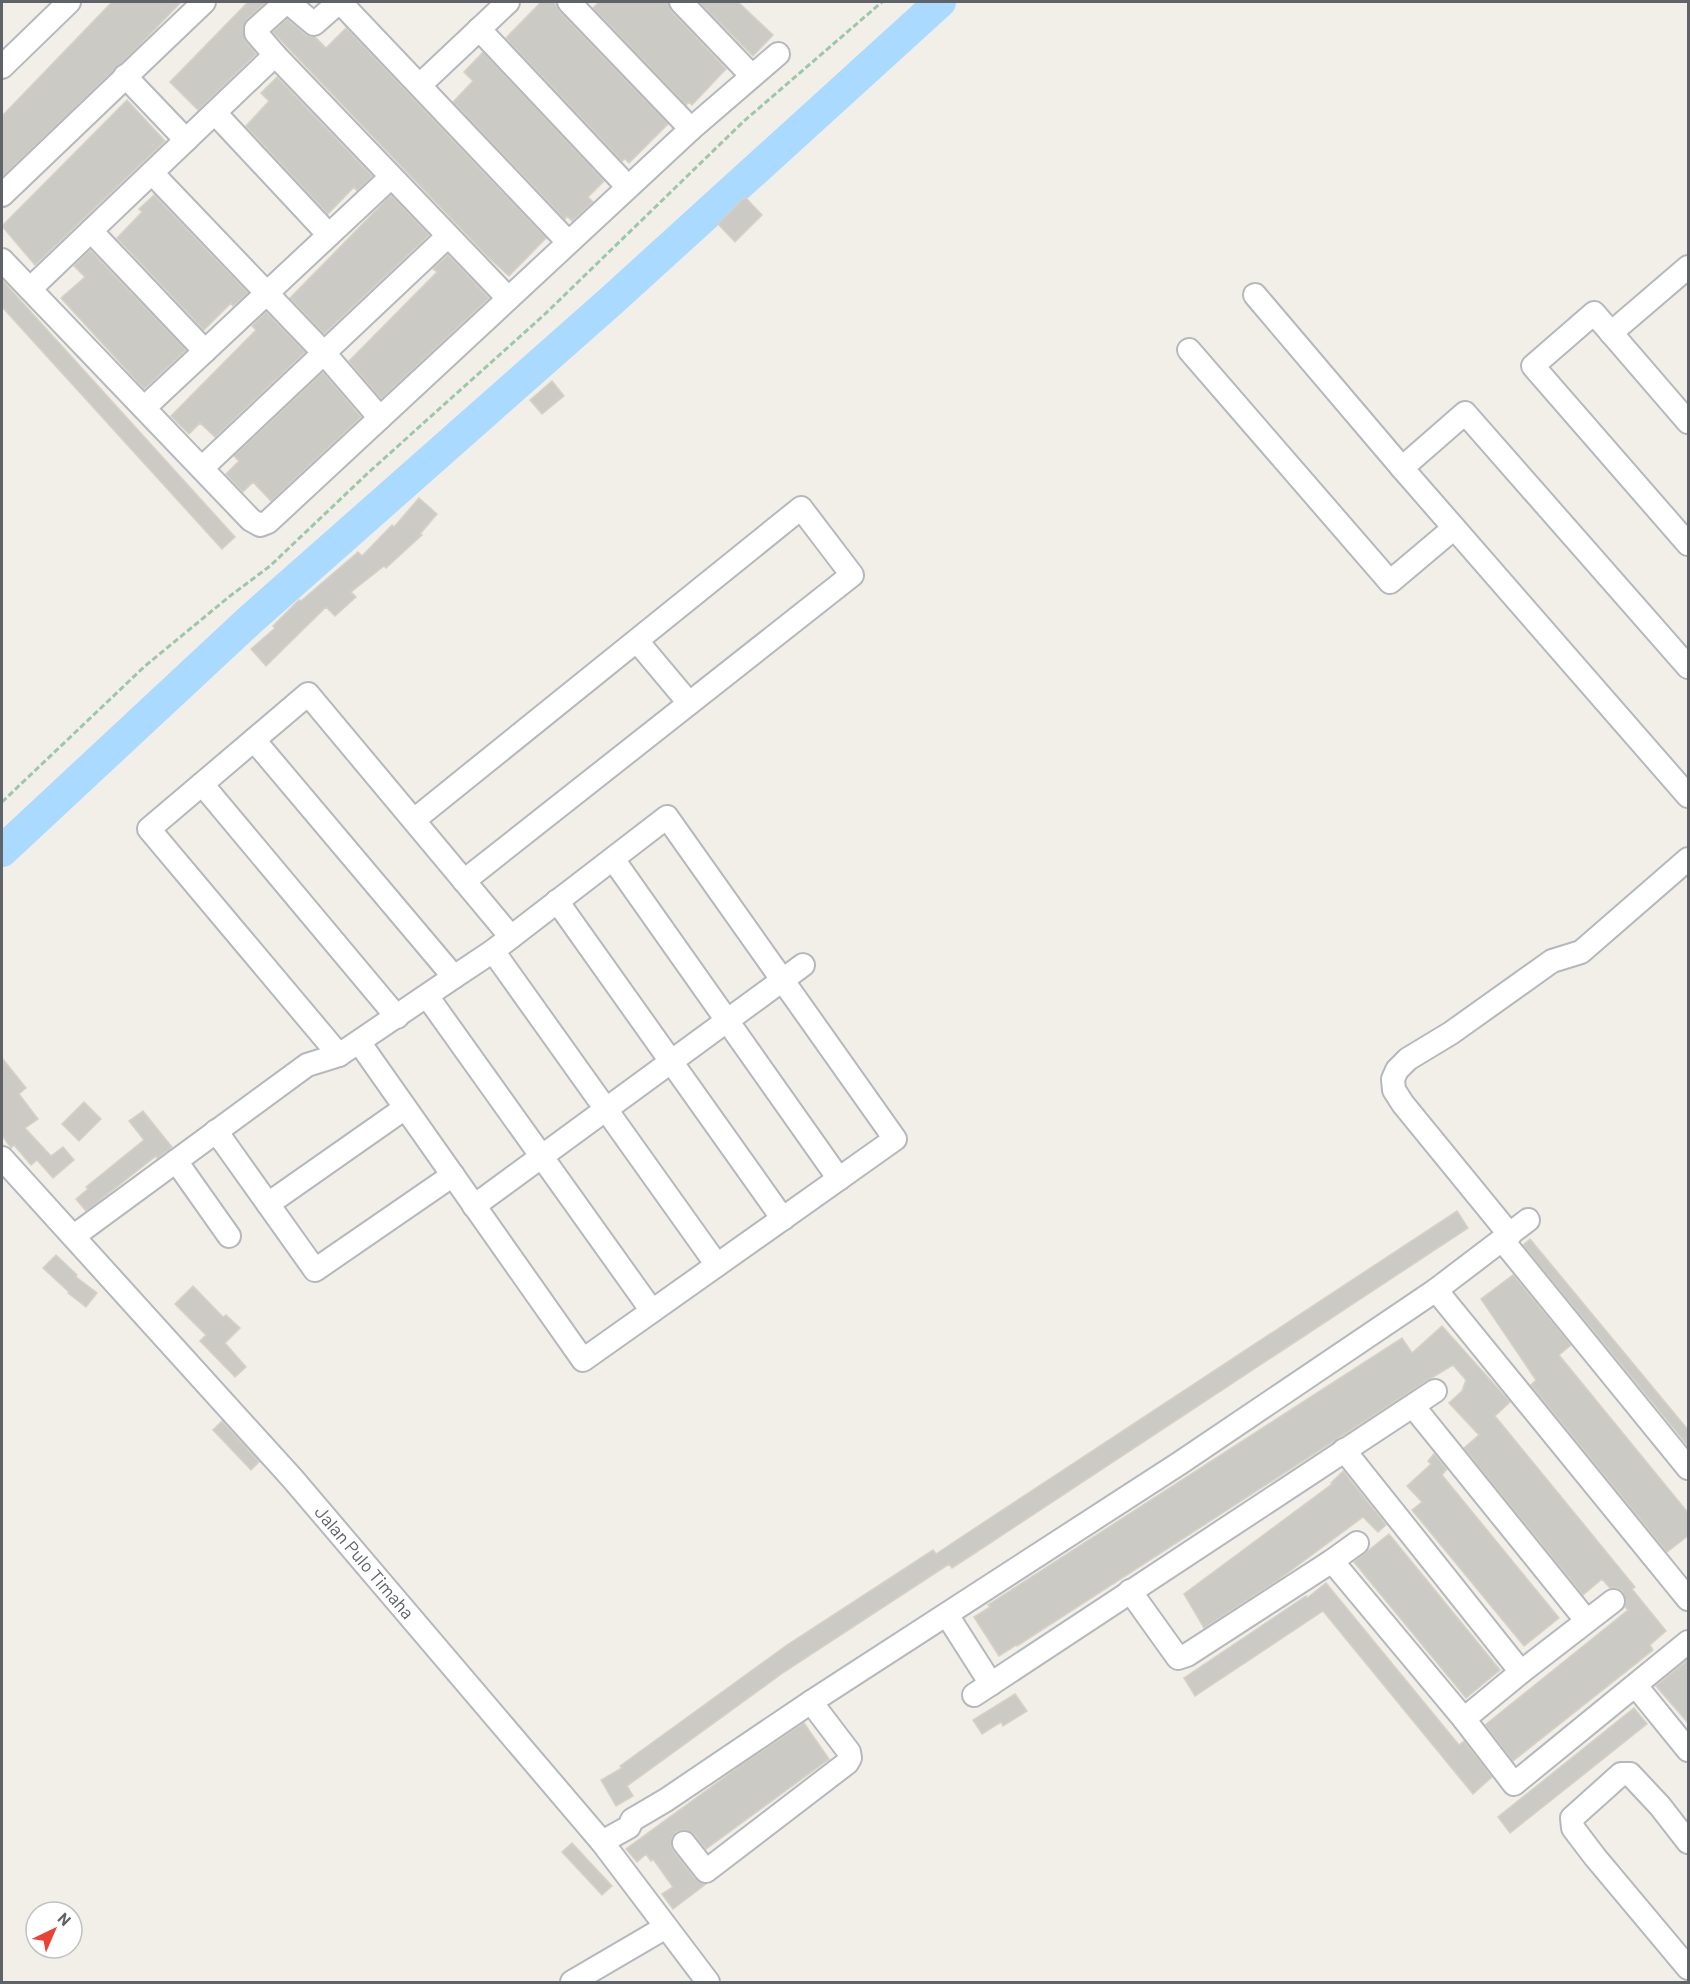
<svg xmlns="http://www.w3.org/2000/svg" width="1690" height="1984" font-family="Barlow,sans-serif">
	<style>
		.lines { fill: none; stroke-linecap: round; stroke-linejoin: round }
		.river { stroke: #aadaff; stroke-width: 32 }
		.building { fill: #cccac5; stroke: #d6d1c6; stroke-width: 1.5 }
		.minor-casing { stroke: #b5b8bc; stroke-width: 26 }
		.path { stroke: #9cc7a9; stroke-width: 3; stroke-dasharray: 6 3; stroke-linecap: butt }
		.minor { stroke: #fff; stroke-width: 22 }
		.labels { text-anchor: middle; stroke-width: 4.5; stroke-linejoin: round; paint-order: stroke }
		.street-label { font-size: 18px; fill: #5f6368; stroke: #fff }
	</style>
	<rect width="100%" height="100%" fill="#f1efe8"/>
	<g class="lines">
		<path class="river" d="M2 851 250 620 611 301 940 2"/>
	</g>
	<path class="building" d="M112 2H181L135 50 2 177V116Z
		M248 2H266L247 19 243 29 245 41 256 54 198 110 170 82Z
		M541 2H554L559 11 668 124 629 163 625 159 622 161 506 38Z
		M599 2H668L671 11 726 69 692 105 689 102 686 105 593 8Z
		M699 2H738L773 35 753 56Z
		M287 19 306 35 315 37 326 48 346 28 546 238 509 276 488 257 273 32Z
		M483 52 604 181 588 197 593 202 572 221 567 216 565 219 453 102 473 81 464 72Z
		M277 77 372 176 357 191 354 187 328 214 246 126 269 101 261 93Z
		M127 100 165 141 35 265 2 226Z
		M154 195 248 293 233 306 231 303 204 330 117 238 142 212 139 209Z
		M391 195 429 235 324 334 290 298Z
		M745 197 762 215 735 242 718 224Z
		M90 250 186 350 144 389 61 298 85 277 74 266Z
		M448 255 489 298 381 399 349 361 437 272 433 269Z
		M2 280 235 537 222 549 2 307Z
		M266 312 305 352 215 437 200 423 189 434 171 416 256 330 252 326Z
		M323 372 361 417 271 501 253 482 243 492 226 474 239 461 234 456Z
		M552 381 564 396 542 414 530 400Z
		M419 498 437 514 420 534 422 535 386 568 384 566 351 592 356 597 335 616 326 607 266 666 251 649 275 628 273 626 299 600 301 601 358 552 362 556 392 525 394 527Z
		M2 1058 26 1088 19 1094 38 1119 25 1128 51 1156 63 1147 74 1160 53 1178 37 1160 31 1165 14 1145 11 1148 2 1135Z
		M84 1102 101 1119 79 1141 62 1124Z
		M143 1111 172 1147 157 1158 156 1156 86 1211 76 1199 88 1189 86 1187 144 1140 129 1121Z
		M1457 1211 1468 1228 978 1551 952 1568 949 1564 784 1672 627 1786 633 1796 616 1806 601 1780 622 1768 620 1766 787 1645 933 1550 936 1554 963 1536Z
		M1530 1239 1689 1431V1447L1523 1245Z
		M56 1255 77 1275 76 1277 97 1293 86 1307 68 1293 69 1292 43 1268Z
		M1513 1275 1571 1345 1559 1355 1689 1514V1535L1667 1552 1531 1385 1536 1380 1481 1299Z
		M193 1286 223 1317 226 1315 240 1328 225 1343 246 1367 235 1377 200 1341 206 1335 175 1304Z
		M1442 1326 1510 1402 1495 1416 1635 1587 1632 1589 1666 1631 1650 1645 1653 1650 1513 1761 1485 1725 1628 1610 1625 1607 1626 1600 1623 1592 1618 1588H1610L1602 1579 1583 1595 1464 1448 1479 1435 1449 1403 1462 1391 1466 1380 1453 1365 1428 1380 1017 1646 1016 1645 999 1656 974 1617 990 1607 988 1605 1402 1338 1412 1353Z
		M222 1421 259 1462 251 1470 213 1430Z
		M1434 1454 1447 1469 1442 1475 1559 1618 1524 1646 1412 1510 1422 1502 1407 1486 1431 1464 1428 1461Z
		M1343 1471 1386 1525 1378 1532 1363 1517 1278 1580 1204 1628 1184 1594 1332 1484 1331 1483Z
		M1389 1534 1500 1670 1466 1698 1354 1562Z
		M1326 1583 1459 1745 1464 1741 1492 1777 1473 1794 1323 1611 1195 1696 1184 1678 1306 1596 1307 1598Z
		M1689 1659V1724L1656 1686Z
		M1015 1694 1027 1711 1003 1726 1001 1722 982 1734 973 1720Z
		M1634 1708 1647 1724 1510 1833 1498 1817Z
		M804 1723 829 1759 706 1849 695 1835 688 1830H682L676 1832 672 1837 671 1844 673 1851 695 1879 706 1884 673 1909 662 1894 673 1887 653 1859 651 1861 646 1854 637 1862 626 1849 740 1766Z
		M572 1843 612 1886 602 1895 562 1852Z"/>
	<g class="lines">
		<defs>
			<g id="minor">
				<path d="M339 2 314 24 289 3H285L256 29V33L275 55 508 298"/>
				<path d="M340 2 568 242"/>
				<path d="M569 2 691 129"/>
				<path d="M681 2 752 76"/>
				<path d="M479 29 628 187"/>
				<path d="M2 67 69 2"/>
				<path d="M125 76 186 140"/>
				<path d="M420 85 508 2"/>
				<path d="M215 113 329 235"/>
				<path d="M152 173 324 353 380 418"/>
				<path d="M2 195 204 2"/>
				<path d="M91 231 205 351"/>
				<path d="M2 260 251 520 260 525 268 522 691 129 778 54"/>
				<path d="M30 289 275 55"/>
				<path d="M1255 295 1402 468 1688 796"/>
				<path d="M1611 333 1688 267"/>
				<path d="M1189 350 1390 582 1454 528"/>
				<path d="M144 408 391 177"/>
				<path d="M1688 422 1594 313 1533 366 1688 544"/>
				<path d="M202 468 448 236"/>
				<path d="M1402 468 1465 413 1688 667"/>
				<path d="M637 641 689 703"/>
				<path d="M254 740 454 977"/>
				<path d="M202 784 397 1017"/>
				<path d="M414 820 801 508 852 575 464 881"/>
				<path d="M613 859 839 1179"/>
				<path d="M557 901 783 1219"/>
				<path d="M493 951 717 1265"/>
				<path d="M427 996 652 1311"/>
				<path d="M339 1055 149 829 308 694 511 937"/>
				<path d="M216 1131 315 1270 453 1175"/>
				<path id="s1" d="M2 1158 292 1478 602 1842 708 1982"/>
				<path d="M176 1161 229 1236"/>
				<path d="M268 1204 405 1108"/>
				<path d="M474 1206 803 965"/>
				<path d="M1510 1235 1403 1104 1394 1090 1393 1079 1397 1070 1408 1059 1451 1033 1552 961 1581 952 1688 859"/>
				<path d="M74 1236 307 1065 339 1055 454 977 493 951 667 817 895 1139 583 1360 359 1042"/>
				<path d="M1503 1241 1688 1468"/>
				<path d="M1436 1290 1688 1599"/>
				<path d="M1413 1406 1586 1620"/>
				<path d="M1344 1450 1521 1672"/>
				<path d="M1332 1561 1464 1719 1514 1784 1688 1642"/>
				<path d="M1130 1591 1178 1658 1187 1655 1332 1561 1357 1543"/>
				<path d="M947 1615 991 1684"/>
				<path d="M1636 1686 1688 1750"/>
				<path d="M974 1695 1435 1391"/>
				<path d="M1464 1719 1521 1672 1613 1601"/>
				<path d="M602 1842 629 1827 632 1820 666 1800 811 1702 1180 1463 1436 1290 1528 1220"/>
				<path d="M1688 1842 1660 1806 1630 1774H1621L1572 1818 1573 1828 1595 1857 1688 1968"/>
				<path d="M684 1843 706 1871 847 1763 850 1758 849 1752 811 1702"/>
				<path d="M572 1982 666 1927"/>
			</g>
		</defs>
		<use href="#minor" class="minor-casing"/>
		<path class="path" d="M2 802 145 666 230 596 270 566 369 472 545 314 744 121 882 2"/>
		<use href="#minor" class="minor"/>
	</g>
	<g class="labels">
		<g class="street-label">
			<text dy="6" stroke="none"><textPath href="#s1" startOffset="543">Jalan Pulo Timaha</textPath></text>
		</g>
	</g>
	<rect width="1690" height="1984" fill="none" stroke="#5f6368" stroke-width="6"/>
	<g transform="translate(54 1930) rotate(44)"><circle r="28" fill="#ffffff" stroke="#bfc1c3" stroke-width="1.5"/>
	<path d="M0-4.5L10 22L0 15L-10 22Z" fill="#ea4335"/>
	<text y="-9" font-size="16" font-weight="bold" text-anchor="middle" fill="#5f6368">N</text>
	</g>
</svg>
